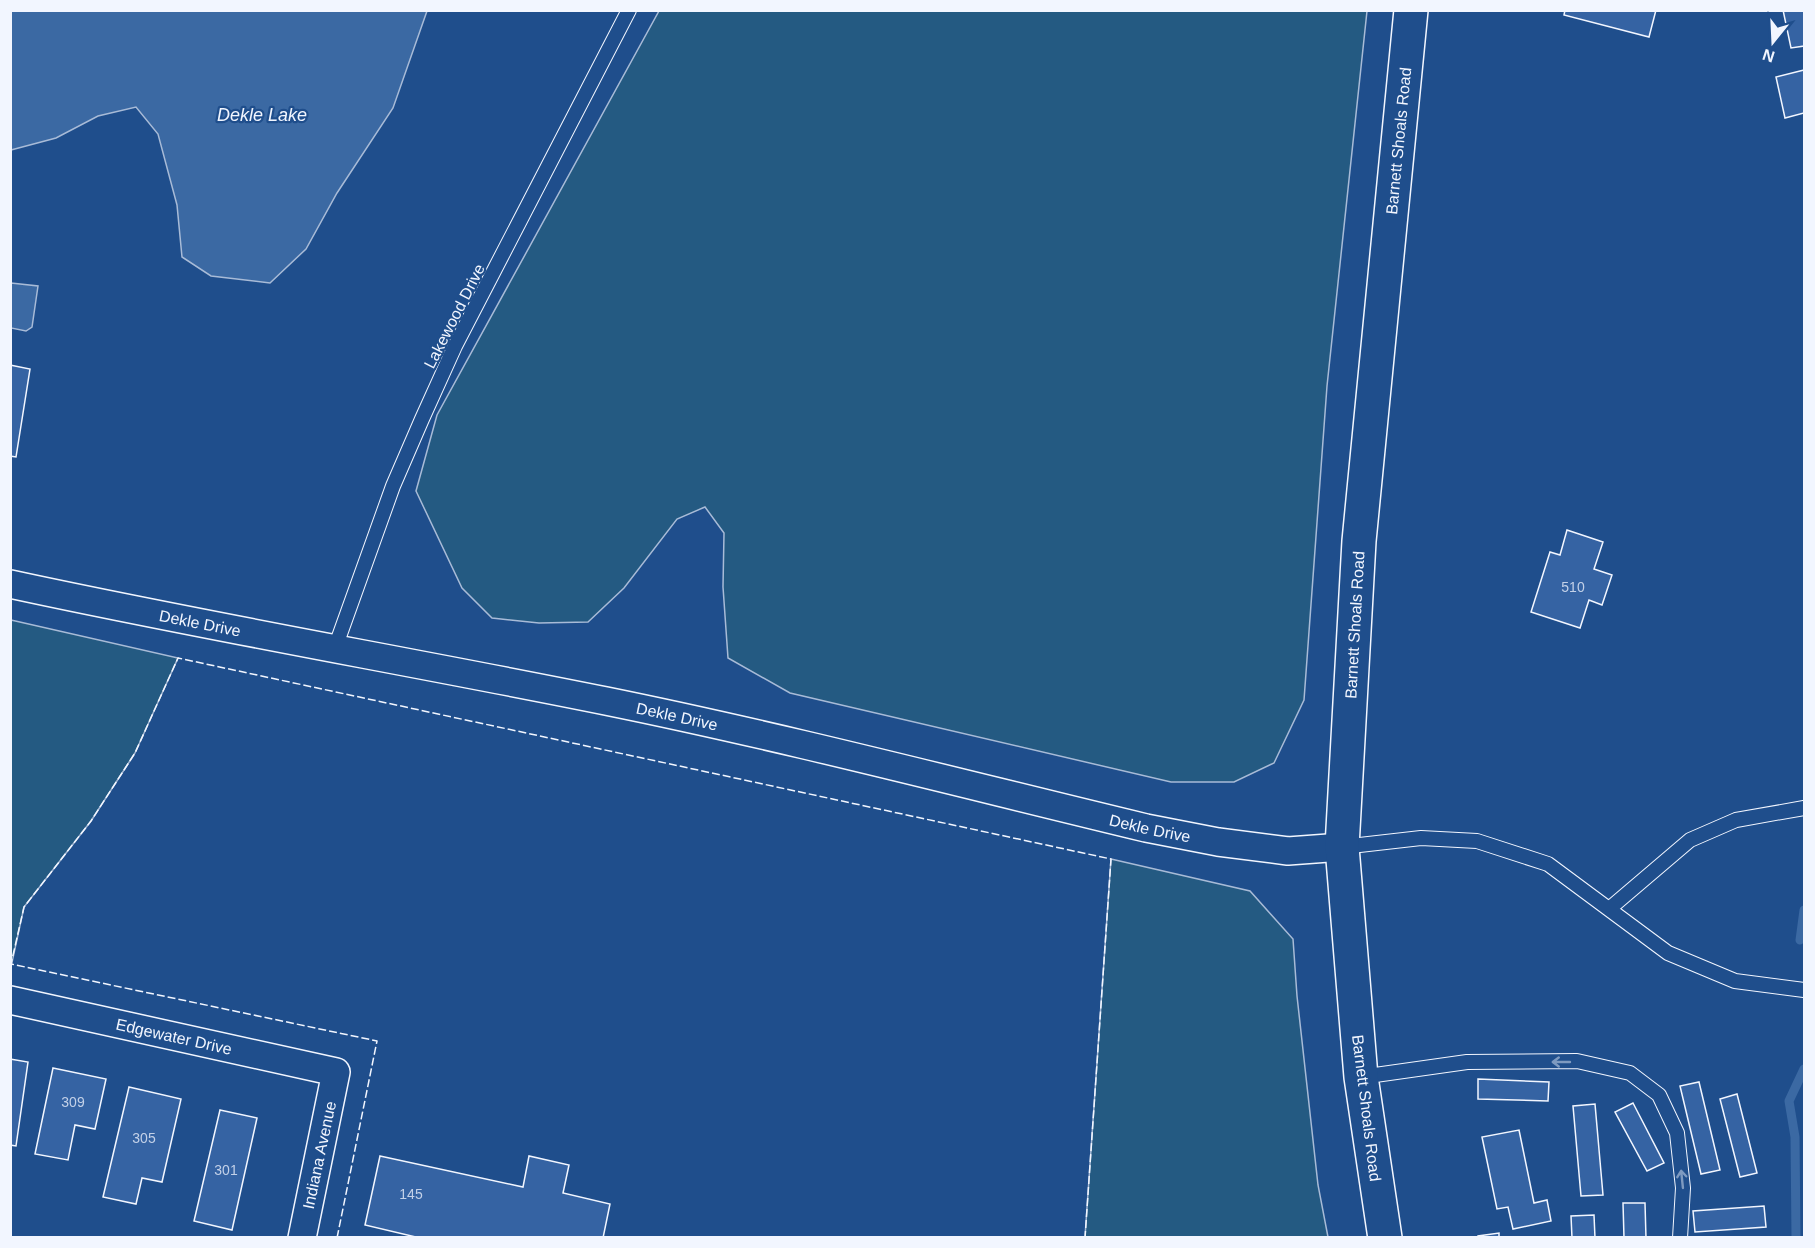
<svg xmlns="http://www.w3.org/2000/svg" width="1815" height="1248" font-family="Arial,sans-serif">
	<style>
		.green { fill: #245a82; stroke: #a8bbd7; stroke-width: 1.5 }
		.water { fill: #3b69a3; stroke: #a8bbd7; stroke-width: 1.5 }
		.lines { fill: none; stroke-linecap: round; stroke-linejoin: round }
		.stream { stroke: #3b69a3; stroke-width: 9 }
		.building { fill: #3563a3; stroke: #f2f6ff; stroke-width: 1.5 }
		.service-casing { stroke: #f2f6ff; stroke-width: 16 }
		.minor-casing { stroke: #f2f6ff; stroke-width: 30 }
		.secondary-casing { stroke: #f2f6ff; stroke-width: 36 }
		.service { stroke: #1f4e8c; stroke-width: 14 }
		.minor { stroke: #1f4e8c; stroke-width: 27 }
		.secondary { stroke: #1f4e8c; stroke-width: 33 }
		.fence { stroke: #f2f6ff; stroke-width: 1.5; stroke-dasharray: 8 3; stroke-linecap: butt }
		.oneway { stroke: #7e9ac0 }
		.labels { text-anchor: middle; stroke-width: 4.5; stroke-linejoin: round; paint-order: stroke }
		.number-label { font-size: 14px; fill: #c3d1e8 }
		.street-label { font-size: 16px; fill: #f2f6ff; stroke: #1f4e8c }
		.water-label { font-size: 18px; font-style: italic; fill: #f2f6ff; stroke: #1f4e8c }
	</style>
	<rect width="100%" height="100%" fill="#1f4e8c"/>
	<path class="green" d="M659 11H1367L1327 386 1304 700 1274 763 1234 782H1171L790 693 728 658 723 587 724 533 705 507 677 519 624 588 588 622 539 623 492 618 462 588 416 491 437 415Z
		M11 620 178 658 135 753 91 821 24 907 11 967Z
		M1111 859 1250 891 1293 939 1297 996 1318 1185 1328 1237H1085Z"/>
	<path class="water" d="M10 11 11 10 427 11 393 108 337 193 306 249 270 283 211 276 182 257 177 205 158 134 136 107 98 116 56 138 11 150Z
		M11 283 38 286 32 327 26 331 11 328Z"/>
	<g class="lines">
		<path class="stream" d="M1800 940 1804 910
			M1796 1238 1795 1137 1789 1101 1804 1069"/>
	</g>
	<path class="building" d="M1565 10H1656L1649 37 1564 15Z
		M1783 10H1804V46L1791 48Z
		M1804 70V113L1785 118 1776 77Z
		M10 365 30 369 16 457 10 456Z
		M1567 530 1603 542 1594 569 1612 575 1602 605 1589 600 1580 628 1531 612 1550 552 1560 555Z
		M10 1059 28 1062 16 1146 10 1145Z
		M53 1068 106 1079 95 1129 75 1125 68 1160 35 1154Z
		M1478 1079 1549 1082 1548 1101 1478 1099Z
		M1699 1082 1720 1170 1701 1174 1680 1086Z
		M129 1087 181 1099 162 1182 142 1178 136 1204 103 1197Z
		M1737 1094 1757 1173 1740 1177 1720 1099Z
		M1633 1103 1664 1163 1647 1171 1615 1112Z
		M1595 1104 1603 1195 1581 1196 1573 1106Z
		M220 1110 257 1118 232 1230 194 1221Z
		M1519 1130 1534 1203 1547 1200 1551 1221 1513 1229 1508 1207 1497 1209 1482 1137Z
		M380 1156 523 1187 529 1156 569 1165 563 1193 610 1204 603 1238H420L365 1225Z
		M1623 1203H1645L1646 1238H1624Z
		M1764 1206 1766 1227 1695 1232 1693 1211Z
		M1594 1215 1595 1238H1572L1571 1216Z
		M1499 1233V1238H1478V1236Z"/>
	<g class="lines">
		<defs>
			<path id="service" d="M335 648 393 486 422 419 455 346 629 10
				M1342 847 1421 838 1477 841 1548 864 1668 953 1735 981 1804 990
				M1609 909 1690 840 1736 820 1804 808
				M1361 1077 1467 1062 1577 1061 1630 1073 1659 1095 1677 1133 1683 1188 1680 1238"/>
			<g id="minor">
				<path id="s1" d="M10 584C208 627 408 661 606 701 788 738 967 785 1146 828L1218 842 1288 851 1342 847"/>
				<path id="s2" d="M10 1000 336 1072 302 1238"/>
			</g>
			<g id="secondary">
				<path id="s3" d="M1385 1238 1361 1077 1342 847 1359 541 1411 10"/>
			</g>
		</defs>
		<use href="#service" class="service-casing"/>
		<use href="#minor" class="minor-casing"/>
		<use href="#secondary" class="secondary-casing"/>
		<use href="#service" class="service"/>
		<use href="#minor" class="minor"/>
		<use href="#secondary" class="secondary"/>
		<path class="fence" d="M337 1238 377 1041 11 964 24 907 91 821 135 753 178 658 1111 859 1085 1238"/>
	</g>
	<defs><path id="oneway-shaft" d="M-6 0H5M1.5-3L5.5 0L1.5 3" fill="none" stroke-width="1.6" stroke-linecap="round" stroke-linejoin="round" transform="scale(1.5)"/></defs>
	<g class="oneway">
		<use href="#oneway-shaft" transform="translate(1561 1062) rotate(180)"/>
		<use href="#oneway-shaft" transform="translate(1682 1179) rotate(-96)"/>
	</g>
	<g class="labels">
		<g class="number-label">
			<text x="1573" y="592">510</text>
			<text x="73" y="1107">309</text>
			<text x="144" y="1143">305</text>
			<text x="226" y="1175">301</text>
			<text x="411" y="1199">145</text>
		</g>
		<g class="street-label">
			<text dy="6" stroke="none"><textPath href="#s3" startOffset="1102">Barnett Shoals Road</textPath></text>
			<text transform="translate(454 316) rotate(-63)" y="6">Lakewood Drive</text>
			<text dy="6" stroke="none"><textPath href="#s1" startOffset="194">Dekle Drive</textPath></text>
			<text dy="6" stroke="none"><textPath href="#s3" startOffset="616">Barnett Shoals Road</textPath></text>
			<text dy="6" stroke="none"><textPath href="#s1" startOffset="680">Dekle Drive</textPath></text>
			<text dy="6" stroke="none"><textPath href="#s1" startOffset="1166">Dekle Drive</textPath></text>
			<text dy="6" stroke="none"><textPath href="#s2" startOffset="168">Edgewater Drive</textPath></text>
			<text transform="translate(1367 1108) rotate(83)" y="6">Barnett Shoals Road</text>
			<text transform="translate(319 1155) rotate(-78)" y="6">Indiana Avenue</text>
		</g>
		<g class="water-label">
			<text x="262" y="121">Dekle Lake</text>
		</g>
	</g>
	<rect width="1815" height="1248" fill="none" stroke="#f2f6ff" stroke-width="24"/>
	<g transform="translate(1773 42) rotate(198)" stroke="#1f4e8c" stroke-width="4.5" paint-order="stroke">
	<path d="M0-4.5L10 22L0 15L-10 22Z" fill="#f2f6ff"/>
	<text y="-9" font-size="16" font-weight="bold" text-anchor="middle" fill="#f2f6ff">N</text>
	</g>
</svg>
